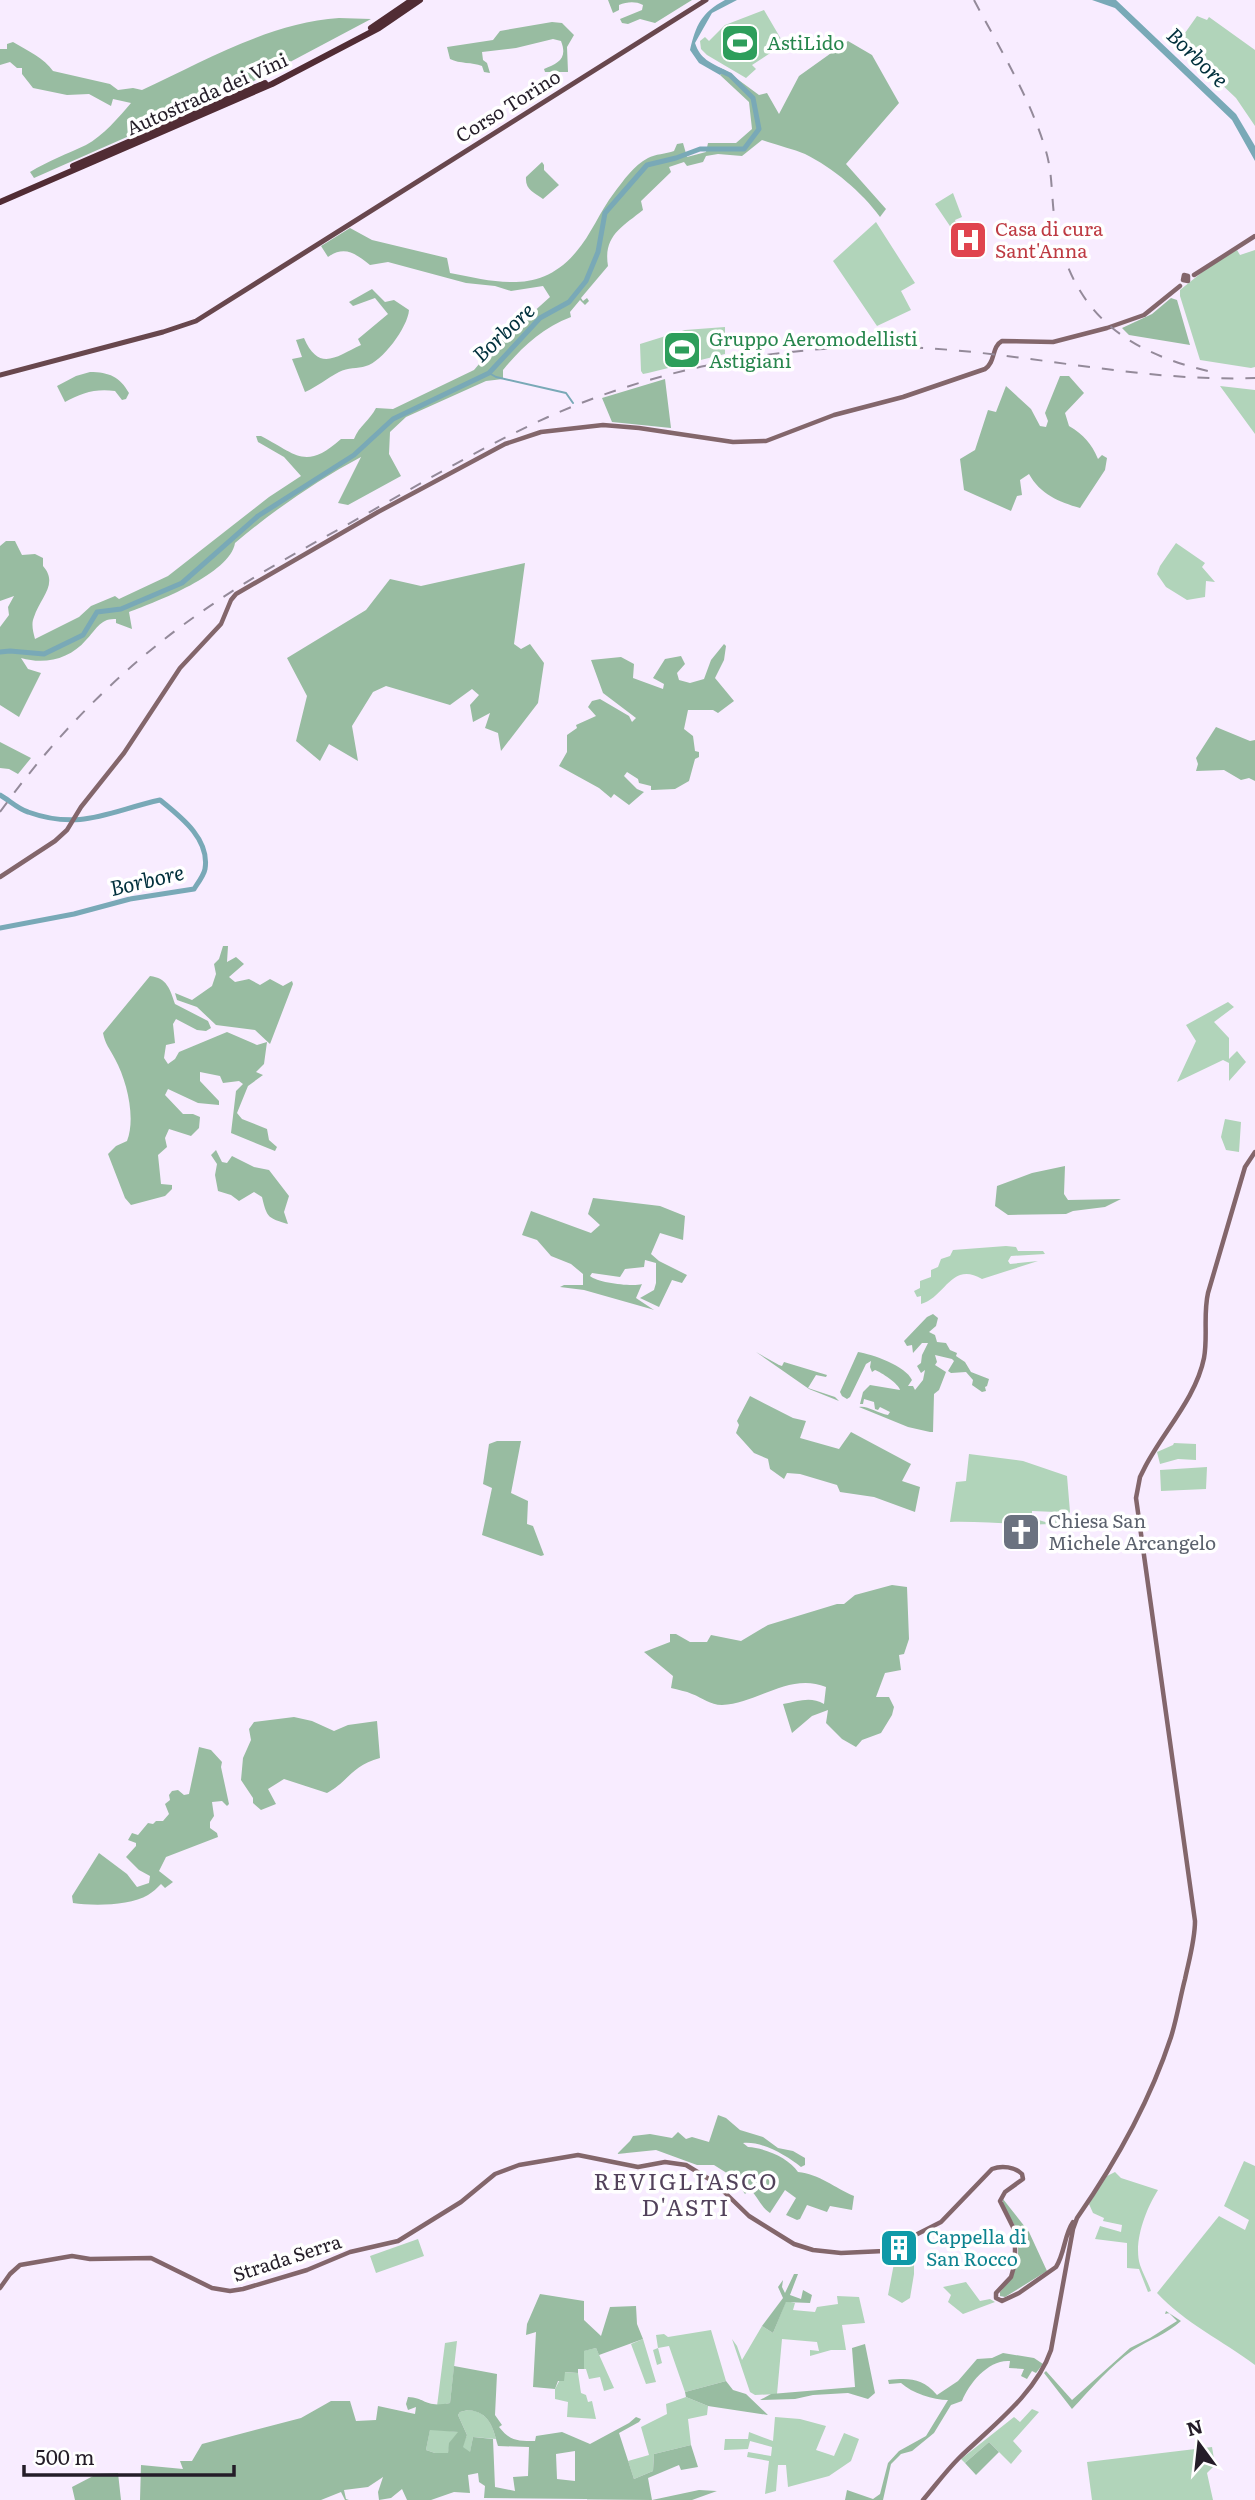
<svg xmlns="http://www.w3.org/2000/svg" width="1255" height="2500" font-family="Literata,serif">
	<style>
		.green { fill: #b1d4ba }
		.forest { fill: #98bca1; fill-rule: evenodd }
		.water { fill: #79a9b7 }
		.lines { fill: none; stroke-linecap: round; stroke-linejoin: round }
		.stream { stroke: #79a9b7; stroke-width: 2 }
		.river { stroke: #79a9b7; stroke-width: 5 }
		.secondary { stroke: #83666b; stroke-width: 4.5 }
		.primary { stroke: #68474d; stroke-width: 5 }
		.highway { stroke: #512c34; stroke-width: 6 }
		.rail { stroke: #948a9a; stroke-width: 2; stroke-dasharray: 12 12; stroke-linecap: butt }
		.labels { text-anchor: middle; stroke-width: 7; stroke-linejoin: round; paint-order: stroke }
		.leisure-label { font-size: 19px; fill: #27864d; stroke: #fff; text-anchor: start }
		.street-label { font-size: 19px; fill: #241d28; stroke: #fff }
		.health-label { font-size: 19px; fill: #be3a42; stroke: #fff; text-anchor: start }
		.worship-label { font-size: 19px; fill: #5b616d; stroke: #fff; text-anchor: start }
		.culture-label { font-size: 19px; fill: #0d838f; stroke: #fff; text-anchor: start }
		.water-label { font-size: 21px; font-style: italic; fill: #01303c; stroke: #fff }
		.quarter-label { font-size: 23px; letter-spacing: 2px; fill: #52425b; stroke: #fff }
	</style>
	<rect width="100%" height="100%" fill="#f8ecff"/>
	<path class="green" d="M764 10 781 39V46L752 65 756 69 746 78 707 55 701 49 700 41 705 37 709 41 725 25Z
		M1197 16 1207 20 1209 17 1255 50V126L1236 98 1181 46 1183 44 1180 40Z
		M953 193 962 217 955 220 960 232 956 235 935 204Z
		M876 222 915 283 901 291 911 310 877 326 833 261Z
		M1237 250 1240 255 1255 250V367L1251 368 1200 360 1180 296V290L1211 265Z
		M725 327V354L648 373 643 374 641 371 640 344 685 330Z
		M1220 386 1255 390V434Z
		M1176 543 1205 563 1202 567 1215 582 1206 581 1205 597 1187 600 1166 587 1157 574 1160 566Z
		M1228 1002 1234 1007 1214 1022 1229 1038V1059L1237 1051 1246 1062 1229 1081V1063L1223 1060 1177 1082 1196 1041 1186 1025Z
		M1225 1119 1241 1122 1239 1152 1226 1150 1221 1137Z
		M1006 1246 1016 1247 1018 1251H1043L1045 1254 1011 1256 1008 1261 1010 1264 1038 1261 982 1279C951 1261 945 1298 921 1304V1296L917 1297 914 1291 920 1288V1281L931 1277V1270L938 1267 941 1259 950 1256 953 1250Z
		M1174 1443 1196 1444V1460L1178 1459 1160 1464 1157 1452 1173 1445Z
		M969 1454 1023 1461 1067 1476 1070 1512 1063 1521 1055 1526 1056 1512 1032 1511V1518L1052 1524C1019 1526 984 1521 950 1522L956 1482 966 1481Z
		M1207 1467 1206 1489 1161 1491 1160 1470Z
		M1244 2161 1255 2166V2365C1223 2341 1185 2323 1157 2293L1219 2216 1245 2230 1249 2220 1224 2206Z
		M1115 2172 1121 2178 1158 2190C1146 2209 1133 2242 1140 2265 1143 2274 1148 2282 1151 2291L1148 2292 1139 2269 1127 2268V2243L1095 2239 1100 2226 1121 2232 1122 2225 1103 2221 1104 2218 1093 2213 1089 2204 1107 2176Z
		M418 2239 424 2256 376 2273 370 2256Z
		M896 2253 906 2256 914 2263V2274L910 2298 902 2303 888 2295Z
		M966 2282 980 2301 990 2299 995 2302 963 2314 948 2302 951 2295 943 2287Z
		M837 2296 859 2297 865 2323 842 2325 846 2350H831L810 2356V2350L819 2351 817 2342 782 2339 777 2394 755 2395 750 2392 732 2339 737 2346 742 2360 762 2326 773 2333 786 2301 795 2303 793 2310 815 2312 817 2307 838 2304Z
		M711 2330 726 2381 685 2392 669 2346 658 2348 662 2363 657 2365 653 2350 658 2348 656 2335 664 2334 668 2337Z
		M643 2339 656 2382 646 2384 631 2344Z
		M457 2341 450 2403 437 2406 445 2343Z
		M596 2348 614 2388 604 2391 600 2377 589 2379 586 2369H584L583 2351Z
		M564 2372 578 2373 581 2393 586 2395 588 2402 592 2401 596 2419 567 2417 568 2402 555 2399V2389Z
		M686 2397 708 2406 707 2415 688 2419 691 2445 654 2454 653 2471 634 2479 628 2461 649 2455 641 2427 667 2414 666 2404Z
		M1032 2409 1039 2412 1013 2441 1022 2451 1011 2464 989 2442 965 2463 961 2459 1014 2417 1020 2422Z
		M468 2410C486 2411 492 2423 496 2439L473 2437 470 2453 462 2447 467 2435 458 2415 460 2412Z
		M775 2417 800 2419 826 2426 816 2450 834 2456 844 2433 859 2439 851 2461 829 2476 788 2487 786 2465H778L776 2491 765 2494 769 2461 747 2457 748 2452 771 2456 772 2447 750 2441 748 2449 724 2450 725 2439H748L749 2432 773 2441Z
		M430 2429 459 2432 450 2443 448 2453H435L426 2450Z
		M1212 2447 1215 2465 1207 2473 1213 2500H1092L1087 2462Z"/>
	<path class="forest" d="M608 0H692L655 23 640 19 628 24 622 23 620 19 642 10 643 5C635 1 627 2 619 5V10L613 13Z
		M339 18 371 19 258 79 34 178 30 172C48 161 67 154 86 145 103 136 119 117 131 103L113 99 111 106 89 94 67 95 33 88 22 74V68H17L10 62 0 65V49H7V44L13 42C28 51 44 58 53 71L110 84 118 90 133 88 142 90C204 61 269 23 339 18Z
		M552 22 562 23 574 35 567 47 568 72H545L544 69C558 63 568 59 561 41L553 39 516 48 482 52 483 60 487 63 490 73 484 72 482 66C472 62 460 64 450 59L447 47 493 40 500 31Z
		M848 41 872 55 899 103 846 164 886 209 880 217C862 192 833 168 805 154 793 149 780 146 768 142L762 140 742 156 718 154 706 156 703 162 687 166 684 162 669 167 671 172 641 201 643 210C622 227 603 236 608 266L581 298 583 301 587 298 589 301 585 305 580 300 570 312 571 317C542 328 522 347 503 370V379L486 381 406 417 390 432 389 454 401 476 348 505 338 503 361 457C316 481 274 510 235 543 230 574 156 602 129 612L132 629 116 623V619C100 618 96 630 86 640 70 659 45 665 21 658L28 669 41 673 19 717 0 705V627L9 615 8 607 14 596 0 601V546L6 541H15L22 555 35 554 43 558V566C59 584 40 598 34 617 31 624 33 631 35 639L79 617 91 606 115 596 119 599 168 576 269 497 301 476 284 457 258 442 256 436H261C296 454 305 471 341 439H354C359 426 370 420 376 408L393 409 474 370 491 350 550 297 543 286 511 291 495 286 466 283 388 262 370 265C356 254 345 245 328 257L321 246 350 228 372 240 447 258 450 273C497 282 540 295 576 252 591 235 600 211 614 193 624 180 633 166 648 158 655 154 666 154 674 151L677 144 683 143 687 157 706 152 708 143H736L752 129 749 102 720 75 725 70 759 95 767 93 779 114 799 76Z
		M542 162 544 165V170L559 185 543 199C534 192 525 190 526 177Z
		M372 289 385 302 394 300 409 310C408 327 382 362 366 366 357 369 348 367 339 372 327 378 317 387 305 392L292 359 302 357 296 340 304 338C319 373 337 356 361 345L358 339 388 314 375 298 353 306 349 302Z
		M1171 298 1177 300 1190 345 1129 335 1122 328 1152 314Z
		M90 372C109 372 120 377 129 393L126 399 122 400 115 391C96 388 81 393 65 402L57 386 76 376Z
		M1060 376H1069L1084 393 1065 413 1069 426C1084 435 1091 443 1098 459L1102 455 1107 458 1105 470 1080 508C1059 502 1040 494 1029 474L1020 480 1022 495 1017 496 1011 511 964 490 960 459 975 450 988 410 996 412 1006 386 1031 409 1040 426 1046 427 1048 421 1045 413Z
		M665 379 671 428 612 422 602 398Z
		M525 563 514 644 521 649 530 644 544 663 538 703 501 751 498 733 485 728 490 713 473 722 470 705 479 695 472 689 450 705 386 686 373 692 352 726 358 761 329 744 320 761 296 741 307 696 287 658 366 610 390 579 421 586Z
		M724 644 726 646 724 660 715 678 734 701 718 713 713 710H688L684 729 693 736 695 751 699 752V757L695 759 689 781 675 789 653 790H651V786L639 783 638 779 627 772 624 776 637 789 644 792 629 805 614 794 611 798 599 788 559 766 567 752V735L577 728 576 725 596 716 588 707 592 701 600 699 629 716 632 722 636 718 603 693 591 660 621 657 634 664 633 678 663 689 664 684 653 678 665 659 681 656 685 664 677 673 679 680 690 683 704 679 711 660Z
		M1216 727 1250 741 1255 740V781L1249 778 1241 780 1224 770 1196 771 1198 764 1196 758Z
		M0 742 31 758 18 774 9 769 0 768Z
		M223 946H228L227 962 236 957 244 964 229 977 235 982 249 979 260 985 270 979 283 986 292 981 293 984 270 1044 255 1030 216 1025 197 1007 177 1000 175 993 192 1000 212 986 216 974 214 964 219 959Z
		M150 976C167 978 170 989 175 1004L208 1021 211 1028 206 1031 197 1030 176 1019 173 1024 175 1043 166 1045 164 1058 168 1064 175 1059 179 1052 227 1032 257 1045 267 1042 264 1064 256 1072 263 1075 248 1086 237 1113 242 1119 267 1129 269 1140 277 1147 275 1151 231 1133 236 1091 243 1084 239 1081 223 1083 220 1076 200 1072V1081L219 1101V1105L198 1103 168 1089 165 1095 183 1114H193L200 1117 199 1128 191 1136 169 1129 165 1138 167 1147 158 1155 161 1184 172 1185V1189L165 1196 131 1205 125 1198 108 1154 116 1146 127 1141C136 1118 127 1081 115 1059 110 1049 105 1044 103 1033Z
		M216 1150 222 1162 227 1163 232 1156 254 1167 269 1170 289 1196 284 1212 288 1224C268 1218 267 1218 262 1197L254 1192 239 1201 231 1195 218 1191 215 1175 217 1164 211 1155Z
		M1065 1166 1064 1194 1068 1200 1121 1199 1105 1207 1073 1211 1066 1214 1008 1215 995 1206 997 1186 1032 1173Z
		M593 1198 660 1206 685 1216 683 1240 660 1233 651 1254 659 1261 687 1275 682 1283 672 1280 659 1307 640 1298 654 1290 656 1283V1263L645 1260 644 1267 625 1269 620 1277 592 1273 590 1276C598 1283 633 1287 642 1284L636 1298 654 1310 651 1309 584 1290 560 1287 564 1285H583V1274L571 1264 551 1256 537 1240 522 1235 531 1211 591 1233 600 1225 588 1214Z
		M933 1314 938 1318 936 1326 929 1332 935 1335 937 1342 946 1343 950 1350 957 1353 956 1356 965 1362 971 1372 989 1379 987 1386 985 1387 986 1391 982 1392 972 1385 973 1380 966 1372 951 1373 948 1371 954 1361 952 1359 935 1355 937 1362 935 1365 946 1372 939 1390 934 1394 933 1432H930L908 1427 859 1407C866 1405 878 1413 888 1415L890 1412 880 1407 878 1410 875 1409 874 1402 864 1399 863 1404H860L863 1392 870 1385 900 1390C899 1384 881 1372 875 1370L872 1372 870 1367 871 1361 866 1364 850 1397 847 1399 842 1396 840 1392 858 1352C872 1354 906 1366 912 1380L908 1386H913L915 1390 923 1380 925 1370 921 1373 917 1366 921 1363 922 1355 928 1343H922L913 1353 912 1345 907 1346 904 1341 927 1317Z
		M756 1352 779 1365 782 1366 784 1362 827 1375 826 1377 816 1375 808 1388 835 1397 839 1401 809 1389Z
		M750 1396 793 1418 806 1421 800 1438 839 1449 851 1432 911 1464 902 1481 920 1487 915 1512 874 1497 840 1492 837 1485 800 1474 787 1473 784 1479 770 1469 768 1459 754 1453 736 1433 739 1425 737 1421Z
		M497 1441H521L511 1493 528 1501 527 1524 533 1526 544 1555 541 1556 482 1535 492 1488 483 1484 489 1444Z
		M892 1585 907 1587 909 1639 904 1654 899 1655 901 1670 885 1673 876 1697H889L894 1707 892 1715 881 1733 862 1740 856 1747 842 1739 826 1723 828 1710 812 1716 792 1733 783 1704C798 1701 811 1696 824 1704L826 1687C790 1672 758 1703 722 1705 710 1705 703 1698 692 1694 686 1691 678 1690 671 1688L673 1676 644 1652 670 1642V1634H676L690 1642H707L711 1635 741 1641 768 1625 837 1604H844L855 1595Z
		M294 1717 312 1721 334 1731 348 1725 377 1721 380 1758C352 1765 348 1782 327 1793L284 1779 268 1789 276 1804 261 1810 253 1803V1798L241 1780 243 1758 251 1740 249 1729 254 1722Z
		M199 1747 211 1750 222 1762 221 1767 229 1804 227 1806 222 1801 212 1802 214 1816 210 1822V1828L217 1833 218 1837 166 1857 159 1871 173 1882 165 1888 161 1884C157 1888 153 1892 148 1895 130 1906 92 1906 73 1903L72 1896 99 1853 127 1874 137 1887 149 1883 150 1876 139 1870 126 1857 136 1846V1843L128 1840 132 1833 138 1835 148 1823 153 1824 156 1821H163L169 1814 165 1804 170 1800 169 1795 172 1791 178 1790 184 1795 189 1794Z
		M718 2115 726 2118 740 2130 763 2137 778 2148 793 2151 805 2158V2165L801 2167C786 2155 762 2141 743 2143L748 2147C765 2148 789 2158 798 2172 819 2174 835 2188 854 2196L852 2210 830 2206 827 2212 807 2205 800 2219 797 2220 786 2215 796 2198 785 2190 770 2213C761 2207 757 2196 750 2189L745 2194 733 2177 714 2165H697L656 2150 617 2154 630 2141 633 2136 650 2134 672 2138 678 2132 686 2139 692 2137 709 2142Z
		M1003 2199 1029 2232 1047 2271 1005 2297 1000 2296V2292C1013 2277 1019 2267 1018 2247 1017 2239 1017 2231 1014 2224 1009 2215 1002 2210 1003 2199Z
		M794 2274H798L790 2295 801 2299 803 2290 812 2295 810 2303 786 2302 773 2333 762 2326 783 2298 778 2287 783 2280 782 2287 785 2293Z
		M540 2294 584 2301V2320L601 2336 610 2307 636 2306 637 2324 643 2339 599 2355 596 2348 584 2351V2369H578V2373L565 2372 564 2381H558L555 2389 533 2387 536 2332 526 2335 527 2324Z
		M1166 2311 1181 2321C1167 2334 1149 2340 1133 2350 1110 2366 1091 2389 1072 2409L1044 2373 1046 2371 1072 2400 1130 2348 1150 2338 1177 2321 1169 2313 1165 2314Z
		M865 2344 875 2393 868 2399 848 2393 813 2395 795 2399 760 2400 771 2394 855 2387 852 2348Z
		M1003 2353 1034 2358 1043 2364 1036 2373 1032 2371 1027 2379 1021 2376 1024 2369 1009 2368 1010 2361C989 2359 969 2383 962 2401L951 2405 934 2433 912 2451 901 2454 891 2464 883 2500H845L847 2490 873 2499 880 2494 888 2463 899 2451 926 2436 948 2400C933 2400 912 2393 901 2383L889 2384 888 2380C910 2378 922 2378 937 2395L958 2381 977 2359 992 2358Z
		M454 2366 497 2374 495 2415 502 2425 499 2427C510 2441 518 2441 535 2441L536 2436 562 2432 590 2444 629 2423 636 2417 641 2419 639 2422 619 2433 634 2479 653 2471 654 2454 691 2445 698 2467 681 2470 679 2465 648 2478 652 2500 699 2490 717 2491 692 2500 484 2498 485 2486 479 2482 478 2473 468 2475 470 2493 454 2492 431 2500H407L402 2489 391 2498 379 2500 378 2492 383 2477 368 2487 344 2490 346 2499 349 2500H345L341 2492 321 2500H140L141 2465 183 2469 180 2461H192L202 2444 301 2418 331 2401H350L356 2421 376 2420 378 2406 415 2414 416 2407 408 2410 406 2404 408 2397C427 2398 424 2408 450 2403ZM468 2410C490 2412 493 2428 498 2446L529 2447 528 2476 513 2477 515 2491 495 2487 493 2439 473 2437 470 2452 463 2447 467 2435 458 2415 460 2412ZM430 2430 458 2432 449 2443 448 2453H435L426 2450ZM575 2451V2481L557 2479 556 2454Z
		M726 2381 733 2390 746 2394 768 2415 708 2406 686 2397 685 2392Z
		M989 2442 999 2452 976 2475 965 2463Z
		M118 2473 121 2500H75L72 2487 97 2474Z"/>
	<path class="water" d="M725 0H737L712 13 695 43C700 59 711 63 725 70L720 75 699 63 690 50C696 25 701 13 725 0Z
		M1092 0H1116L1236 114 1255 146V161L1232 120 1115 8Z"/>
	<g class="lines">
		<path class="stream" d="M489 373 496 377 566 393 573 403"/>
		<path class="river" d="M0 652 10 651 44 654 83 635 97 612 121 609 182 583 258 516 354 455 393 419 489 373 540 318 569 302 586 281 598 252 605 213 647 165 676 158 700 149H744L759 129 753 98 730 75 719 70
			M0 795C9 800 18 809 28 812 81 831 110 811 160 800 181 817 210 839 205 869 204 875 198 883 194 889L130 899 74 914 0 928"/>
		<path class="secondary" d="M1184 275 1188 276V281L1183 280Z
			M1194 275 1255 236
			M0 877 55 841 67 830 81 807 124 753 180 668 221 624 231 600 236 594 378 512 505 444 541 432 603 425 639 428 733 442 766 441 834 415 903 397 985 369C996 362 991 347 1002 341L1053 342 1107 328 1144 315 1180 286
			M0 2288 10 2274 20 2265 72 2256 90 2259 151 2258 212 2288 230 2291 243 2289 307 2270 350 2252 398 2241 461 2202 495 2174 519 2165 578 2155 638 2167 665 2162 686 2165 714 2182 749 2216 794 2244 813 2250 841 2253 884 2251 941 2222 992 2169C1002 2165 1015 2167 1022 2174L1023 2179 1005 2192 1000 2201 1015 2231V2263L1011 2277 996 2293V2298L1002 2301 1019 2293 1056 2267C1065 2253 1064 2235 1073 2222
			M923 2500C935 2486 946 2471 959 2458 991 2427 1036 2394 1051 2350L1073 2229 1077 2218C1116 2162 1150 2101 1171 2037 1177 2018 1180 1998 1185 1979 1189 1960 1195 1940 1195 1921L1136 1498 1140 1477 1145 1467C1163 1432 1196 1398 1204 1358 1208 1337 1203 1315 1208 1293L1245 1167 1255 1152"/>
		<path class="primary" d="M0 375 163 332 196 321 706 0"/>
		<path class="highway" d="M371 28 412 0
			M73 166 265 83
			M0 202 272 84 379 28 420 0"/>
		<path class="rail" d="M974 0C999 47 1030 98 1045 148 1053 172 1051 197 1055 222 1072 313 1125 352 1212 372
			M0 812C59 730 131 658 216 602 264 569 317 542 368 513 427 480 486 445 548 417 646 373 755 350 862 347 995 343 1123 383 1255 378"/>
	</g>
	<defs>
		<symbol id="stadium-square" viewBox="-11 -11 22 22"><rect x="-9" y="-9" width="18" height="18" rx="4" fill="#2e9e5b" stroke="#fff"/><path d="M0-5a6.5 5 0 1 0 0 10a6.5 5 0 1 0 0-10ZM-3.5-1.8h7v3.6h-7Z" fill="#fff"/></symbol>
		<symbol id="hospital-square" viewBox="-11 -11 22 22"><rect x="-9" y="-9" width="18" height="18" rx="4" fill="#e0444e" stroke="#fff"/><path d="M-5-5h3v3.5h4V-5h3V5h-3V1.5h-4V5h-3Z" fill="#fff"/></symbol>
		<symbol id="church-square" viewBox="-11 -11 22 22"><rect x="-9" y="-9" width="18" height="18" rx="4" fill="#6b7280" stroke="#fff"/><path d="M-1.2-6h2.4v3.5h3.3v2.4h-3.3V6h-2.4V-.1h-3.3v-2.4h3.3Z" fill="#fff"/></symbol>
		<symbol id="building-square" viewBox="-11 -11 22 22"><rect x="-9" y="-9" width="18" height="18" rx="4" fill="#0f9aa8" stroke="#fff"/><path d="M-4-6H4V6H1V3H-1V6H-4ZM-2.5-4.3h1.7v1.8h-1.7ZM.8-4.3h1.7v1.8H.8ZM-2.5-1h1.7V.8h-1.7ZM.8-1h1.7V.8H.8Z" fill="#fff"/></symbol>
	</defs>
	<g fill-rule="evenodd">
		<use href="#stadium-square" x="718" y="21" width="44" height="44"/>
		<use href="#hospital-square" x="946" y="218" width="44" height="44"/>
		<use href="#stadium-square" x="660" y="328" width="44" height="44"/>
		<use href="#church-square" x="999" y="1510" width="44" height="44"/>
		<use href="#building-square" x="877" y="2226" width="44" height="44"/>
	</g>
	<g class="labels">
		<g class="leisure-label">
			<text x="767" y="50">AstiLido</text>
			<text x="709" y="346">Gruppo Aeromodellisti<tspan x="709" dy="22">Astigiani</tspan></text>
		</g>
		<g class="street-label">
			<text transform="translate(207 94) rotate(-24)" y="7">Autostrada dei Vini</text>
			<text transform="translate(508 106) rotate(-32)" y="7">Corso Torino</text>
			<text transform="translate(287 2258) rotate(-18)" y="7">Strada Serra</text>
		</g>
		<g class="health-label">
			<text x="995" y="236">Casa di cura<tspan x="995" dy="22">Sant'Anna</tspan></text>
		</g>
		<g class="worship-label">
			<text x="1048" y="1528">Chiesa San<tspan x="1048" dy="22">Michele Arcangelo</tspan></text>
		</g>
		<g class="culture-label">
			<text x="926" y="2244">Cappella di<tspan x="926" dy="22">San Rocco</tspan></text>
		</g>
		<g class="water-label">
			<text transform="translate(1197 58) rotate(44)" y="7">Borbore</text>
			<text transform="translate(504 333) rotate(-43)" y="7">Borbore</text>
			<text transform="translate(147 881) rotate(-13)" y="7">Borbore</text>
		</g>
		<g class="quarter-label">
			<text x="686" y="2190">REVIGLIASCO<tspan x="686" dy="26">D'ASTI</tspan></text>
		</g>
	</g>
	<g transform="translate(1199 2444) rotate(345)" stroke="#ffffff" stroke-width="5" paint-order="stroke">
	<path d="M0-5L12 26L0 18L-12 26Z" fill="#241d28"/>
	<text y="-10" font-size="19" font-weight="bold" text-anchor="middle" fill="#241d28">N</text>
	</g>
	<path d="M24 2465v10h210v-10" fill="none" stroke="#241d28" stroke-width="3.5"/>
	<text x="35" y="2465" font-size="21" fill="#241d28" stroke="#ffffff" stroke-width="5" paint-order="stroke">500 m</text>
</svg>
